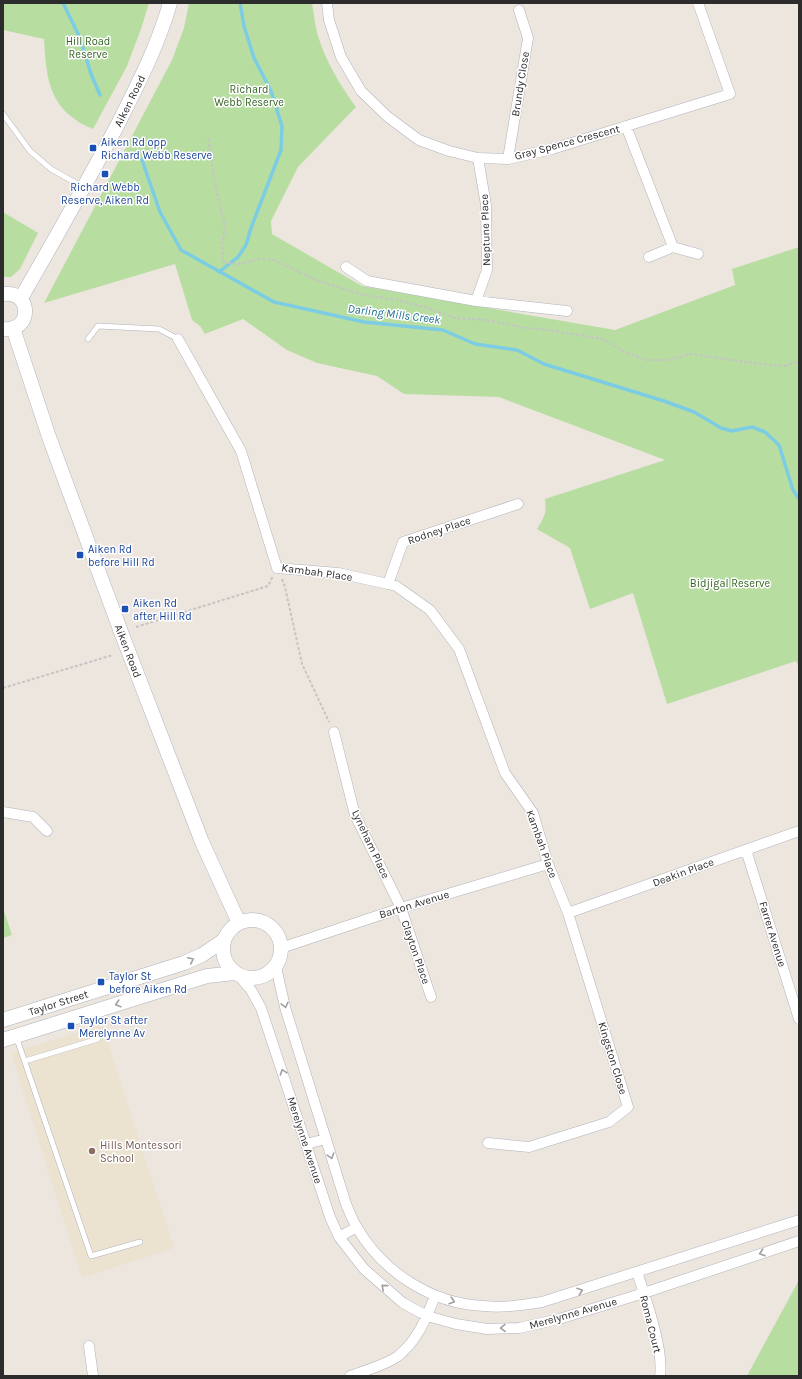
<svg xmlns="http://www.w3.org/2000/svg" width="802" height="1379" font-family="Karla,sans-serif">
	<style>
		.education { fill: #ece2d0 }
		.green { fill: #b8dda1 }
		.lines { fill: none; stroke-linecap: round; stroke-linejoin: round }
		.stream { stroke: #7ccde4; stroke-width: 3.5 }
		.lane-casing { stroke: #b0b2bb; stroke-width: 6 }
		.street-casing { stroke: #b0b2bb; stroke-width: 11 }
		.secondary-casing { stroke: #b0b2bb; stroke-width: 15 }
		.path { stroke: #c4c4c4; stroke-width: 2; stroke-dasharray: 3 2; stroke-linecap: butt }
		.lane { stroke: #fff; stroke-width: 5 }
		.street { stroke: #fff; stroke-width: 10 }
		.secondary { stroke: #fff; stroke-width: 14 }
		.oneway { stroke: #a0a0a0 }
		.transit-dot { fill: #1a4fb4; stroke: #fff; stroke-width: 1.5 }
		.education-dot { fill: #8d6e63; stroke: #fff; stroke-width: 1.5 }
		.labels { text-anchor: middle; stroke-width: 3; stroke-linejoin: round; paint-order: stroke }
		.park-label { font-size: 11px; fill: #326321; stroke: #fff }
		.street-label { font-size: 11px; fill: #2c2c2c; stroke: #fff }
		.transit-label { font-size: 11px; fill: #164399; stroke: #fff; text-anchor: start }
		.education-label { font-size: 11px; fill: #785e54; stroke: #fff; text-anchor: start }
		.water-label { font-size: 12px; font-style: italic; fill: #1a6d91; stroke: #fff }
	</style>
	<rect width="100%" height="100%" fill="#ece6df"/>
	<path class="education" d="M102 1025 174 1248 82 1278 11 1053Z"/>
	<path class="green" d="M3 3H149L141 29 127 66 93 129C87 126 81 124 76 120 47 101 46 70 44 39L3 30Z
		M189 3H312C314 14 315 26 318 36 326 62 340 85 356 107L298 167 271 221 272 234 362 286 615 330 735 285 732 269 799 247V668L796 661 667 704 633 593 590 609 570 548 537 529C544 518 547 513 545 499L665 460 499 397 404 394 377 376 317 363 287 350 243 319 205 334 200 326 192 320 175 264 44 303 172 60 184 28Z
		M3 212 38 233 20 269 11 277H3Z
		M3 908 12 935 3 938Z
		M799 1280V1376H747Z"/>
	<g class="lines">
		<path class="stream" d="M63 3 80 38 91 74 100 95
			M142 160 160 212 181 250 274 302 364 322 443 330 475 344 517 350 544 364 664 401 694 412 721 428 732 431 752 427 765 432 779 445 793 490 799 499
			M219 272 238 257 246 245 251 228 281 150 282 126 271 91 254 58 244 26 240 3"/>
		<defs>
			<path id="lane" d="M3 114 30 151 51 169 83 187
				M88 339 98 326 159 329 178 339
				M16 1036 91 1256 140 1242
				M25 1061 98 1039"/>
			<path id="street" d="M327 3 329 20 341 57 361 91 388 117 419 140 449 151 478 158 508 159 552 149 730 94 698 3
				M626 126 673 247 649 257
				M508 159 528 38 519 10
				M673 247 698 254
				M346 267 367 281 476 301 567 311
				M476 301 487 270 486 205 478 158
				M178 339 241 451 277 568 338 573 388 584 396 586 430 610 459 649 505 773 533 813 548 864 568 913 628 1107 609 1122 529 1147 488 1143
				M388 584 403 542 518 504
				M334 732 355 815 401 908 431 997
				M3 812 33 817 47 831
				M746 850 799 1019
				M568 913 799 831
				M281 948 401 908 548 864
				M276 967 285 1007 346 1204C349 1211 352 1219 356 1226 382 1272 432 1304 484 1306 504 1308 523 1305 542 1302L799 1220
				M239 976 251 990 261 1008 330 1217 339 1237 364 1269 403 1303 427 1316 456 1324 487 1329 519 1328 559 1319 644 1293 799 1241
				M306 1144 326 1139
				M339 1237 357 1227
				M637 1272C646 1299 664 1350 660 1376
				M89 1346 93 1376
				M350 1376C364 1371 386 1365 398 1356 418 1340 426 1318 435 1296"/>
			<g id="secondary">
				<path d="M3 294C33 290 32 333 3 329"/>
				<path id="s1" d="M21 298C54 241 86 184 117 126 137 86 158 46 170 3"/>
				<path id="s2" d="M13 328 49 437 121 632 202 842 239 923"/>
				<circle cx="252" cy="949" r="29"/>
				<path id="s3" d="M3 1020 184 963 202 955 224 940"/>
				<path d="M3 1040 207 976 235 973"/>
			</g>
		</defs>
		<use href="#lane" class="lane-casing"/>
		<use href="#street" class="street-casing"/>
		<use href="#secondary" class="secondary-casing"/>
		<path class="path" d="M208 139 215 185 225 226 222 245 223 262 238 264 259 259 274 260 316 280 363 295 397 300 424 307 455 318 487 320 525 328 548 330 603 339 622 351 646 360H667L690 354 760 364 784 366 799 361
			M282 579 285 587 302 664 329 722
			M136 627 268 586 273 576
			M3 688 113 655"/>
		<use href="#lane" class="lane"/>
		<use href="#street" class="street"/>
		<use href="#secondary" class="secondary"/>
	</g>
	<defs><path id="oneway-chevron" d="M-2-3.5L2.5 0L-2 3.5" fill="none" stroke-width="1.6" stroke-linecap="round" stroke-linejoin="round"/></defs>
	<g class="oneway">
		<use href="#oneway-chevron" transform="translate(191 960) rotate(-25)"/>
		<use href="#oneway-chevron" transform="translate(118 1004) rotate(163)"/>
		<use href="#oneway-chevron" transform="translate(285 1005) rotate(76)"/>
		<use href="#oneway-chevron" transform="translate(283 1072) rotate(-108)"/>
		<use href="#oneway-chevron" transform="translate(331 1156) rotate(73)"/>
		<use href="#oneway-chevron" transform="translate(762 1253) rotate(162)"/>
		<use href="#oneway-chevron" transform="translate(384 1287) rotate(-140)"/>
		<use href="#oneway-chevron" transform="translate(580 1291) rotate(-18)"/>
		<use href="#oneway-chevron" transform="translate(452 1301) rotate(17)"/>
		<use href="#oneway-chevron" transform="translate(503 1328) rotate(179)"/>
	</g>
	<g class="transit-dot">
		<rect x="89" y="144" width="8" height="8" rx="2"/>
		<rect x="101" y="170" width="8" height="8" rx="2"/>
		<rect x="76" y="551" width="8" height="8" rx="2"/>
		<rect x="121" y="605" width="8" height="8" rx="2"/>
		<rect x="97" y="978" width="8" height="8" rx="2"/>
		<rect x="67" y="1022" width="8" height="8" rx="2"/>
	</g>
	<circle class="education-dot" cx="92" cy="1151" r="4"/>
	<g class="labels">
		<g class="park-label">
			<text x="88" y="45">Hill Road<tspan x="88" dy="13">Reserve</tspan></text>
			<text x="249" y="93">Richard<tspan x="249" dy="13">Webb Reserve</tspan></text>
			<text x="730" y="587">Bidjigal Reserve</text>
		</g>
		<g class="street-label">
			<text transform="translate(520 84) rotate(-81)" y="4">Brundy Close</text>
			<text dy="4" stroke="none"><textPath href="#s1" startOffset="225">Aiken Road</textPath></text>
			<text transform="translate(567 142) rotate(-15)" y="4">Gray Spence Crescent</text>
			<text transform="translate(485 230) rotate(-92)" y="4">Neptune Place</text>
			<text transform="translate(439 530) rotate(-19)" y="4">Rodney Place</text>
			<text transform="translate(317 572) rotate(8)" y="4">Kambah Place</text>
			<text dy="4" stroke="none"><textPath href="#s2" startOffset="343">Aiken Road</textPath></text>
			<text transform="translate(371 844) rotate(65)" y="4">Lyneham Place</text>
			<text transform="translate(542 844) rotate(70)" y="4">Kambah Place</text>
			<text transform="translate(683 872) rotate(-20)" y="4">Deakin Place</text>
			<text transform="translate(414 904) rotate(-17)" y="4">Barton Avenue</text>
			<text transform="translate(773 934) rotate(73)" y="4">Farrer Avenue</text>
			<text transform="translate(416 952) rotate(71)" y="4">Clayton Place</text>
			<text dy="4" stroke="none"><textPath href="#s3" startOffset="58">Taylor Street</textPath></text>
			<text transform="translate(613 1058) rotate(73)" y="4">Kingston Close</text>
			<text transform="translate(305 1140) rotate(72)" y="4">Merelynne Avenue</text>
			<text transform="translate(573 1313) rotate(-16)" y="4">Merelynne Avenue</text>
			<text transform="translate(651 1324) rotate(76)" y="4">Roma Court</text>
		</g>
		<g class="transit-label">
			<text x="101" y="146">Aiken Rd opp<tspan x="101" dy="13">Richard Webb Reserve</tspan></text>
			<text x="105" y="191" text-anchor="middle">Richard Webb<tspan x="105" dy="13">Reserve, Aiken Rd</tspan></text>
			<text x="88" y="553">Aiken Rd<tspan x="88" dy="13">before Hill Rd</tspan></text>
			<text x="133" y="607">Aiken Rd<tspan x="133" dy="13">after Hill Rd</tspan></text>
			<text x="109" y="980">Taylor St<tspan x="109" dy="13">before Aiken Rd</tspan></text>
			<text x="79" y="1024">Taylor St after<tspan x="79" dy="13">Merelynne Av</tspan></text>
		</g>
		<g class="education-label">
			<text x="100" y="1149">Hills Montessori<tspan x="100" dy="13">School</tspan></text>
		</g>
		<g class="water-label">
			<text transform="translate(394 314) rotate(7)" y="4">Darling Mills Creek</text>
		</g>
	</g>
	<rect width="802" height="1379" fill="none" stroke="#2c2c2c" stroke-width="8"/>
</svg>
